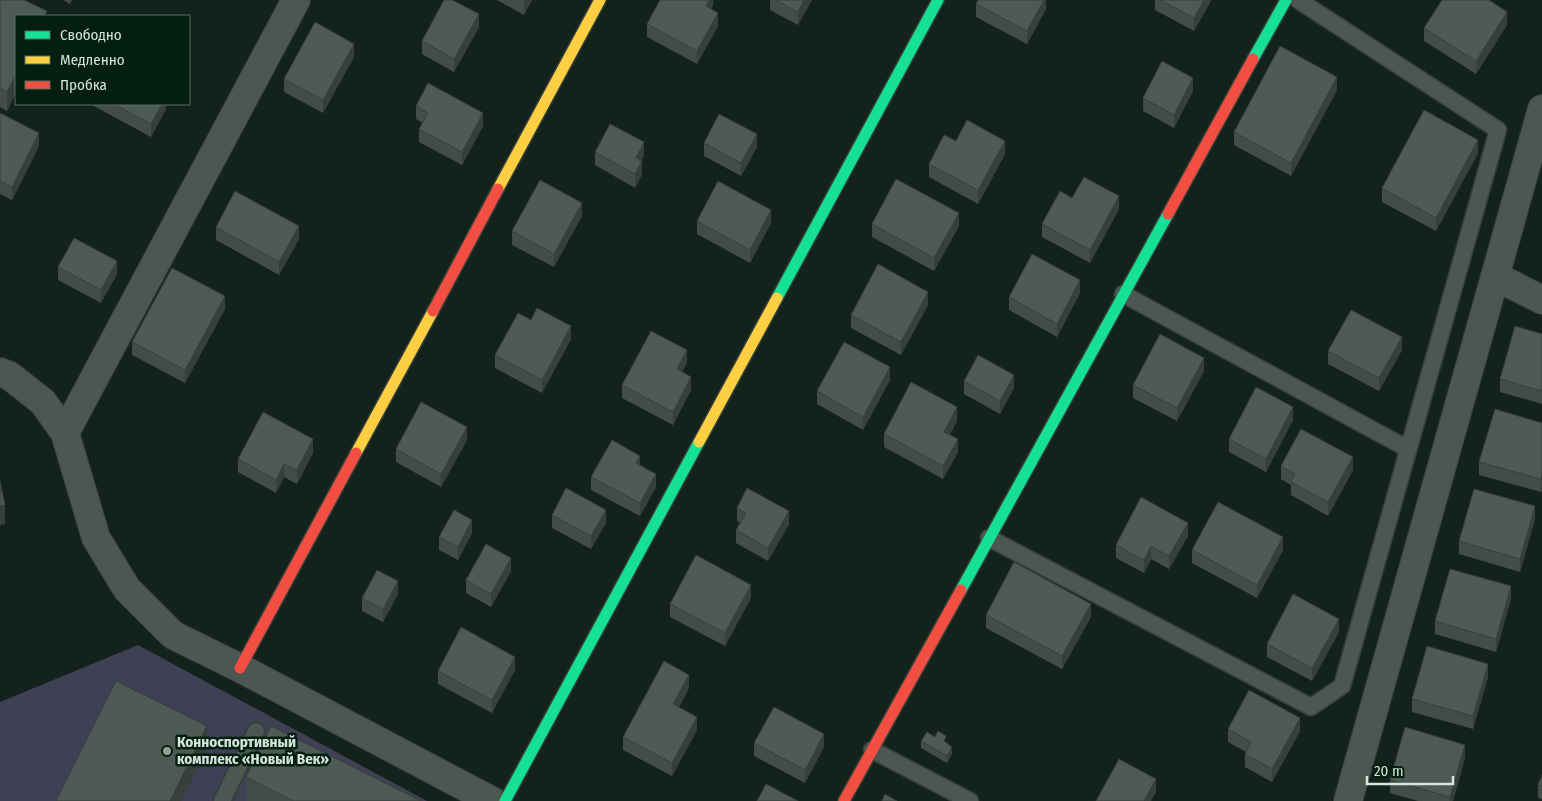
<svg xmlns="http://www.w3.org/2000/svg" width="1542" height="801" font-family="'Fira Sans Condensed',sans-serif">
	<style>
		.green { fill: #3f4053 }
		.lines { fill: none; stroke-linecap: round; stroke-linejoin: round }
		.lane-casing { stroke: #333f39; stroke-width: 19 }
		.street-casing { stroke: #333f39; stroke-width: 30 }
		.fast-casing { stroke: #333f39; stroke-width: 14 }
		.slow-casing { stroke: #333f39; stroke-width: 14 }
		.jam-casing { stroke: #333f39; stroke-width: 14 }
		.lane { stroke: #4c5751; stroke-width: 16 }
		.street { stroke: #4c5751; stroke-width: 28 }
		.fast { stroke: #16e098; stroke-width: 11 }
		.slow { stroke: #ffcf43; stroke-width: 11 }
		.jam { stroke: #f24e42; stroke-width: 11 }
		.wall { fill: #434d48 }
		.shaded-wall { fill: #373f3b }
		.building { fill: #4e5a54; stroke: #373f3b }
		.poi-dot { fill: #91a198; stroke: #041e12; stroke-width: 2 }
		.labels { text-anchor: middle; stroke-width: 5; stroke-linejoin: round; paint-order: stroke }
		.poi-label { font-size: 15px; font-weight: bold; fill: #d5e5dc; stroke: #041e12; text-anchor: start }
	</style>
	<rect width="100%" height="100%" fill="#13221b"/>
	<path class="green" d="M138 645 427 801H0V702Z"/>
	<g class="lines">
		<defs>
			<path id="lane" d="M1123 294 1408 449
				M989 538 1311 707 1342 686 1498 130 1298 0
				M872 750 970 801
				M222 801 256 731"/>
			<path id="street" d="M1495 276 1542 300
				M0 372 10 376 43 402 65 433 96 538 127 589 173 635 240 668 492 801
				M65 433 296 0
				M1348 801 1542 109"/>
			<path id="fast" d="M1253 59 1286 0
				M777 298 938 0
				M961 590 1168 214
				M505 801 699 442"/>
			<path id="slow" d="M498 189 600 0
				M699 442 777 298
				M356 453 433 311"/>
			<path id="jam" d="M1168 214 1253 59
				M433 311 498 189
				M240 668 356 453
				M844 801 961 590"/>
		</defs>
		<use href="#lane" class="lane-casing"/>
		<use href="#street" class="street-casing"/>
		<use href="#fast" class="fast-casing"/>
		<use href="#slow" class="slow-casing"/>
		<use href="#jam" class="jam-casing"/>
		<use href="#lane" class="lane"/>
		<use href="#street" class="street"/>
		<use href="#fast" class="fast"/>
		<use href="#slow" class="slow"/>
		<use href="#jam" class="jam"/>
	</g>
	<path class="wall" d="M0 0 47 16H16V92L7 111 0 107Z
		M63 0H72L70 4Z
		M497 0H532L524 15Z
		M713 0V5L711 9 718 26 697 64 647 37V24Z
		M770 0H812L798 25 770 10Z
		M1046 0V9L1027 44 976 17V4Z
		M1155 0H1211V1L1194 31 1155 10Z
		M1507 25 1476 74 1424 41V28Z
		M479 27 454 72 422 54V41Z
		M354 57 323 113 284 92V79Z
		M1337 90 1291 176 1234 145V132Z
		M1193 91 1174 128 1143 111V98Z
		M90 104H166V109L151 137Z
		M416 106 483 126 462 165 419 142V129L423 123 416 119Z
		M0 113 39 146 12 200 0 194Z
		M704 143 757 147 741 176 704 156Z
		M595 152 644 155 641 161 642 174 635 188 595 165Z
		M1478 153 1436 231 1382 202V188Z
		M1005 154 978 204 929 177V164Z
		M1072 198 1119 209 1090 263 1042 237V224Z
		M582 216 554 267 512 245V231Z
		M697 221 771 223 750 263 697 234Z
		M872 224 959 226 934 271 872 237Z
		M216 227 299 239 279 275 216 240Z
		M58 267 117 274 101 303 58 280Z
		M1080 293 1057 337 1009 310V297Z
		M928 305 901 355 851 328V315Z
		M225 309 185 383 132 355V342Z
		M531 320 571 339 542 393 495 368V355Z
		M1542 334V404L1500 392V379Z
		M1402 350 1379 391 1328 364V351Z
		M687 363 682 371 691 390 673 425 622 398V385Z
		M1204 371 1177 421 1133 398V385Z
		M890 380 863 430 817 404V391Z
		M964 381 1014 388 1000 414 964 394Z
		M1293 420 1266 472 1229 452V439Z
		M957 421 950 435 958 452 943 479 884 447V434Z
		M1542 423V487L1541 492 1479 475V462Z
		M467 440 441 487 396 462V449Z
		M313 453 297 484 284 477 276 493 238 472V459Z
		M1281 466 1353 470 1328 516 1291 495V485L1281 479Z
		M591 477 656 487 640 516 591 490Z
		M737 508 789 524 768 561 736 543V530L740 523 737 521Z
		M552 515 606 523 591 549 552 528Z
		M1535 519 1520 572 1459 554V541Z
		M472 533 458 560 439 550V537Z
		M1188 536 1169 569 1151 559 1144 573 1116 558V545Z
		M1192 550H1283L1257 598 1192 563Z
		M511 571 491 607 466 593V580Z
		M398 594 383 622 362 611V598Z
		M751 598 725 646 670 617V604Z
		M1511 599 1496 652 1435 634V621Z
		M986 615 1091 617 1062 669 986 628Z
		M1339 632 1312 681 1267 657V644Z
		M515 670 492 713 438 684V671Z
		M1488 677 1473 729 1412 712V699Z
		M689 688 679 707 697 730 672 776 623 750V737Z
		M1228 729 1300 731 1272 782 1245 767V754L1246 752 1228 742Z
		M921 741 946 742 952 754 947 763 921 748Z
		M754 743 824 747 805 783 754 756Z
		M1465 758 1453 801H1418L1390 793V780Z
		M1542 775V799L1538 798V785Z
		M246 777 421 801H246Z"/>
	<path class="shaded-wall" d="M524 0H532L524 15Z
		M709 0H713V5L706 19V6Z
		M804 0H812L798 25V12Z
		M1044 0H1046V9L1027 44V31Z
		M1204 0H1211V1L1194 31V18Z
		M1507 12V25L1476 74V61Z
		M718 13V26L697 64V51Z
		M479 14V27L454 72V59Z
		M354 44V57L323 113V100Z
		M16 74V92L7 111V92Z
		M1337 77V90L1291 176V163Z
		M1193 78V91L1174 128V115Z
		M162 104H166V109L151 137V124Z
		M483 113V126L462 165V152Z
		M39 133V146L12 200V187Z
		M757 134V147L741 176V163Z
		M1478 140V153L1436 231V218Z
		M1005 141V154L978 204V190Z
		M644 142V155L636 171V158Z
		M642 161V174L635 188V174Z
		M1119 196V209L1090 263V250Z
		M582 203V216L554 267V254Z
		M771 210V223L750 263V250Z
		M959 213V226L934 271V258Z
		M299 226V239L279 275V262Z
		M117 261V274L101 303V290Z
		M1080 280V293L1057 337V324Z
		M928 292V305L901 355V342Z
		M225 296V309L185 383V370Z
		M571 326V339L542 393V380Z
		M1402 337V350L1379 391V378Z
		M687 350V363L677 382V369Z
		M1204 358V371L1177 421V408Z
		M890 367V380L863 430V417Z
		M1014 375V388L1000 414V401Z
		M691 377V390L673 425V412Z
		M957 407V421L944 445V432Z
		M1293 407V420L1266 472V459Z
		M467 427V440L441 487V474Z
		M313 439V453L297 484V470Z
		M958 439V452L943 479V466Z
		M640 456V469L636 463Z
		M1353 457V470L1328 516V502Z
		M284 464V477L276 493V480Z
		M656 474V487L640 516V503Z
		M1542 474V487L1541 492V479Z
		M5 505V524L0 525V506Z
		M1535 506V519L1520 572V559Z
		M606 510V523L591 549V536Z
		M789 511V524L768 561V548Z
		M472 520V533L458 560V547Z
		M1188 523V536L1169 569V556Z
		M1283 537V550L1257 598V585Z
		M1151 546V559L1144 573V560Z
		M511 558V571L491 607V594Z
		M398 581V594L383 622V609Z
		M751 585V598L725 646V633Z
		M1511 586V599L1496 652V639Z
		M1091 604V617L1062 669V656Z
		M1339 619V632L1312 681V668Z
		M515 657V670L492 713V700Z
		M1488 664V677L1473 729V716Z
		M689 675V688L673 717V704Z
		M697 717V730L672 776V763Z
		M1300 718V731L1272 782V769Z
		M207 726V750L181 801H170Z
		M824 734V747L805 783V770Z
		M1465 745V758L1453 801H1450V797Z
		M952 747V754L947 763V756Z
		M1156 779V792L1151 801H1144Z"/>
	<path class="building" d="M0 0H24L47 11 44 16H16V74L7 92 0 88Z
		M444 0H452L479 14 454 59 422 41Z
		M660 0H709L706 6 718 13 697 51 647 24Z
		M775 0H804L798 12Z
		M978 0H1044L1027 31 976 4Z
		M1160 0H1204L1194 18Z
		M1442 0H1489L1507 12 1476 61 1424 28Z
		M315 22 354 44 323 100 284 79Z
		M1280 46 1337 77 1291 163 1234 132Z
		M1162 61 1193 78 1174 115 1143 98Z
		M428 83 483 113 462 152 419 129 428 113 416 106Z
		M114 104H162L151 124Z
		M1424 110 1478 140 1436 218 1382 188Z
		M0 113 39 133 12 187 0 181Z
		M719 114 757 134 741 163 704 143Z
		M967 120 1005 141 978 190 929 164 944 135 956 141Z
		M610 124 644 142 636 158 642 161 635 174 595 152Z
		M1084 177 1119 196 1090 250 1042 224 1060 191 1072 198Z
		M896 179 959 213 934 258 872 224Z
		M540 180 582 203 554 254 512 231Z
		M718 181 771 210 750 250 697 221Z
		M235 191 299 226 279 262 216 227Z
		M74 238 117 261 101 290 58 267Z
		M1032 254 1080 280 1057 324 1009 297Z
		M878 264 928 292 901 342 851 315Z
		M172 268 225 296 185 370 132 342Z
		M537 308 571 326 542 380 495 355 518 313 531 320Z
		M1351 310 1402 337 1379 378 1328 351Z
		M1515 326 1542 334V391L1500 379Z
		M651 331 687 350 677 369 691 377 673 412 622 385Z
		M1160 334 1204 358 1177 408 1133 385Z
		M844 342 890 367 863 417 817 391Z
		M978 355 1014 375 1000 401 964 381Z
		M911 382 957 407 944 432 958 439 943 466 884 434Z
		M1256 387 1293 407 1266 459 1229 439Z
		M421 402 467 427 441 474 396 449Z
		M1495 409 1542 423V474L1541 479 1479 462Z
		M263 412 313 439 297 470 284 464 276 480 238 459Z
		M1301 429 1353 457 1328 502 1291 482 1295 474 1281 466Z
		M612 440 640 456 636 463 656 474 640 503 591 477Z
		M0 481 5 505 0 506Z
		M566 488 606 510 591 536 552 515Z
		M747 488 789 511 768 548 736 530 746 513 737 508Z
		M1474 489 1535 506 1520 559 1459 541Z
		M1141 497 1188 523 1169 556 1151 546 1144 560 1116 545Z
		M1218 502 1283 537 1257 585 1192 550Z
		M454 510 472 520 458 547 439 537Z
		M486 544 511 558 491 594 466 580Z
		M696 555 751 585 725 633 670 604Z
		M1014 562 1091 604 1062 656 986 615Z
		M1450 569 1511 586 1496 639 1435 621Z
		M377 570 398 581 383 609 362 598Z
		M1293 594 1339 619 1312 668 1267 644Z
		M461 627 515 657 492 700 438 671Z
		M1427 646 1488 664 1473 716 1412 699Z
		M664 661 689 675 673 704 697 717 672 763 623 737Z
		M116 681 207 726 170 801H56Z
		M1249 690 1300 718 1272 769 1245 754 1251 742 1228 729Z
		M774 707 824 734 805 770 754 743Z
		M271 726 421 801H293L246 777Z
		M1405 727 1465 745 1450 797 1390 780Z
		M938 731 946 736 944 741 952 747 947 756 921 741 927 732 935 737Z
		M1119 759 1156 779 1144 801H1096Z
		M1542 775V786L1538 785Z
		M766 784 798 801H757Z
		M885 794 897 801H882Z"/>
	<circle class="poi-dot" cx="167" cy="751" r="5"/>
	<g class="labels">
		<g class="poi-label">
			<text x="177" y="747">Конноспортивный<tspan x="177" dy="17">комплекс «Новый Век»</tspan></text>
		</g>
	</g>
	<rect x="15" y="15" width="175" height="90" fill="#041e12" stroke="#586e63"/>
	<rect x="25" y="31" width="25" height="8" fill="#16e098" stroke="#586e63"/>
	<text x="60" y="40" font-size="15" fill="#d5e5dc">Свободно</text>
	<rect x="25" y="56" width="25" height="8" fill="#ffcf43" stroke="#586e63"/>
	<text x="60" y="65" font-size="15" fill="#d5e5dc">Медленно</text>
	<rect x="25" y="81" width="25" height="8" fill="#f24e42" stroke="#586e63"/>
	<text x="60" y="90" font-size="15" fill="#d5e5dc">Пробка</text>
	<path d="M1367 776v8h86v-8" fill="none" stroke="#d5e5dc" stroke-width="2.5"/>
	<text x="1374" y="776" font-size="15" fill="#d5e5dc" stroke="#041e12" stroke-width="4" paint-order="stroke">20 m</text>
</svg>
